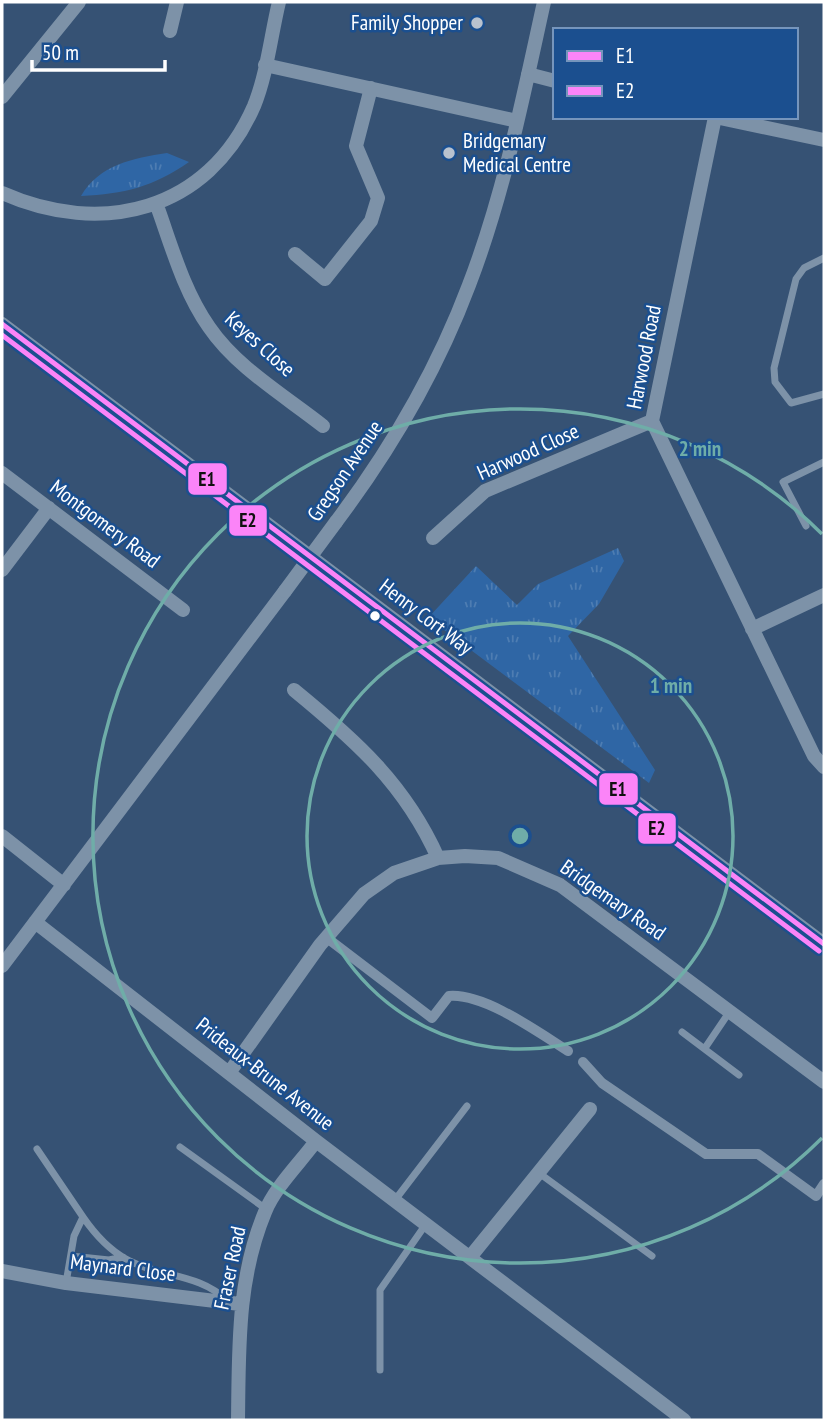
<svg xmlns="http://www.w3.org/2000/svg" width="826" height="1422" font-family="'PT Sans Narrow',sans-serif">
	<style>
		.park { fill: url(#park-tufts) }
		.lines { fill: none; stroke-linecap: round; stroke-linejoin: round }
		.service { stroke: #7d92a8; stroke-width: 7 }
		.pedestrian { stroke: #7d92a8; stroke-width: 10 }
		.minor { stroke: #7d92a8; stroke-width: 14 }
		.minor-bridge { stroke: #7d92a8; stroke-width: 14 }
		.bus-1-casing { stroke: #1b4f8f; stroke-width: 10 }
		.bus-2-casing { stroke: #1b4f8f; stroke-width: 10 }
		.bus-1 { stroke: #fb84f8; stroke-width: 5 }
		.bus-2 { stroke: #fb84f8; stroke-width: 5 }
		.ring { fill: none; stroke: #6fada8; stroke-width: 3.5 }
		.poi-dot { fill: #b9c2ce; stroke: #1b4f8f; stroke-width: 2.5 }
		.bus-dot { fill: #fff; stroke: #1b4f8f; stroke-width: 2.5 }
		.labels { text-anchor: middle; stroke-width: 5; stroke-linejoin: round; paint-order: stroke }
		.poi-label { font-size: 21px; fill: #fff; stroke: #1b4f8f; text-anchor: end }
		.street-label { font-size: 21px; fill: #fff; stroke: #1b4f8f }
		.centre { fill: #6fada8; stroke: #1b4f8f; stroke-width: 3.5 }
		.ring-label { font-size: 21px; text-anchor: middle; font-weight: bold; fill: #6fada8; stroke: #1b4f8f; stroke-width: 5; stroke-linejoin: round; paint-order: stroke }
		.line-badge { stroke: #1b4f8f; stroke-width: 2.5 }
		.pale-badge-label { font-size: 19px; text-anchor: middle; font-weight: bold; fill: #111 }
	</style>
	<defs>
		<pattern id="park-tufts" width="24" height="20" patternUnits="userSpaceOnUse" patternTransform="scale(1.75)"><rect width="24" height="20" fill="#2f66a5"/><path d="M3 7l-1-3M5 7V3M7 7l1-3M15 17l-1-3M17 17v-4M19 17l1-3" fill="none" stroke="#4e7db2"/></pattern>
	</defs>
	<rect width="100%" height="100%" fill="#365274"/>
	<path class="park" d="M167 153 189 162C153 187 124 194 81 196 99 165 133 158 167 153Z
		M618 548 624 561 599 604 568 636 655 770 649 783 428 618 476 566 517 605 538 584Z"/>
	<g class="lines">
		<path class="service" d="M824 258 804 268 796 279 774 368 775 382 791 403 824 394
			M806 526 783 482 824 462
			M682 1032 739 1075
			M705 1048 730 1011
			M180 1147 266 1209
			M37 1149 83 1217 74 1236 66 1283
			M539 1173 652 1256
			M395 1200 467 1106
			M83 1217C94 1233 108 1249 126 1259 157 1277 200 1273 226 1300
			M71 1256 109 1260 123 1257
			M380 1370V1290L426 1224"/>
		<path class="pedestrian" d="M327 938 432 1018 449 996C484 993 538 1032 568 1051
			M583 1062 602 1083 706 1154H758L816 1196 824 1184"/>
		<path class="minor" d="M170 31 177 2
			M265 65 517 121
			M528 74 555 81
			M2 97 79 2
			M715 117 652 421 814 756 824 767
			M715 117 824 140
			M2 193C101 237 208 212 254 106 267 74 271 35 279 2
			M156 203C171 244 183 290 209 327 236 367 285 396 323 426
			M295 254 325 279 371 221 378 198 356 146 371 88
			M2 324 824 944
			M2 473 183 610
			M336 522C391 449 437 370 469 285 504 194 523 97 544 2
			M433 538 485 491 652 421
			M2 570 49 508
			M752 629 824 595
			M294 690C355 740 405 784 438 858
			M2 836 64 885
			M35 922 316 1141 684 1420
			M2 966 285 591
			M229 1073 320 945 364 894 394 873 438 858 465 856 498 858 560 885 824 1082
			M471 1256 590 1109
			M2 1271 66 1283 240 1304
			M238 1420C239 1349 237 1279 265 1212 275 1187 300 1163 316 1141"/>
		<path class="minor-bridge" d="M285 591 336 522"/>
		<defs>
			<path id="bus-1" d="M2 324 824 944"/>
			<path id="bus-2" d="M2 335 819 951"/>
		</defs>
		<use href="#bus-1" class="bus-1-casing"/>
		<use href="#bus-2" class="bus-2-casing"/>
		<use href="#bus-1" class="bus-1"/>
		<use href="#bus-2" class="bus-2"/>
	</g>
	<g class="ring">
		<circle cx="520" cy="836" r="213"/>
		<path d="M822 1138A427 427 0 1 1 822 534"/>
	</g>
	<g class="poi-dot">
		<circle cx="477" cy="23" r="7"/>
		<circle cx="449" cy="153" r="7"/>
	</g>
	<circle class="bus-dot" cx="375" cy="616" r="6"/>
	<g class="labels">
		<g class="poi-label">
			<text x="463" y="30">Family Shopper</text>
			<text x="463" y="148" text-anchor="start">Bridgemary<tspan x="463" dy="24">Medical Centre</tspan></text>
		</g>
		<g class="street-label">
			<text transform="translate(260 344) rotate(42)" y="7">Keyes Close</text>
			<text transform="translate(644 357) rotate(-79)" y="7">Harwood Road</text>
			<text transform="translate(528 452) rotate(-24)" y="7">Harwood Close</text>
			<text transform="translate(345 471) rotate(-56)" y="7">Gregson Avenue</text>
			<text transform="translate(105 524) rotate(37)" y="7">Montgomery Road</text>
			<text transform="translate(426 617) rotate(37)" y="7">Henry Cort Way</text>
			<text transform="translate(613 900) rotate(35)" y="7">Bridgemary Road</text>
			<text transform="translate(265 1074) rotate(38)" y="7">Prideaux-Brune Avenue</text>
			<text transform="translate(123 1268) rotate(7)" y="7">Maynard Close</text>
			<text transform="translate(230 1268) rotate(-78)" y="7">Fraser Road</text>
		</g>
	</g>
	<circle cx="520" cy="836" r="10" class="centre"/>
	<g class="ring-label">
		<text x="700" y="456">2 min</text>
		<text x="671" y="693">1 min</text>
	</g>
	<g class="line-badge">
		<rect x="187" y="462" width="41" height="34" rx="7" fill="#fb84f8"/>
		<rect x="228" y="504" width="40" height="33" rx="7" fill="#fb84f8"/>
		<rect x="598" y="772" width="41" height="34" rx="7" fill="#fb84f8"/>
		<rect x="637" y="812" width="40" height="33" rx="7" fill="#fb84f8"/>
	</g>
	<g class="pale-badge-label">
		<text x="207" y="486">E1</text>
		<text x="248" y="527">E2</text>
		<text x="618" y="796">E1</text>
		<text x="657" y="835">E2</text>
	</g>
	<rect width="826" height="1422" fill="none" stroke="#ffffff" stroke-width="7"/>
	<rect x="553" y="28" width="245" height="91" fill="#1b4f8f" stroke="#7695bc" stroke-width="2"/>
	<rect x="567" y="51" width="35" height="10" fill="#fb84f8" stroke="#7695bc" stroke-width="2"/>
	<text x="616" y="63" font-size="21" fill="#ffffff">E1</text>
	<rect x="567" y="86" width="35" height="10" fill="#fb84f8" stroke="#7695bc" stroke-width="2"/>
	<text x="616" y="98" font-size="21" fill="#ffffff">E2</text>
	<path d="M32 60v10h133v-10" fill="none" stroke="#ffffff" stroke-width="3.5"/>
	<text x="42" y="60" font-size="21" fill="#ffffff" stroke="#1b4f8f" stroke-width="5" paint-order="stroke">50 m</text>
</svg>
